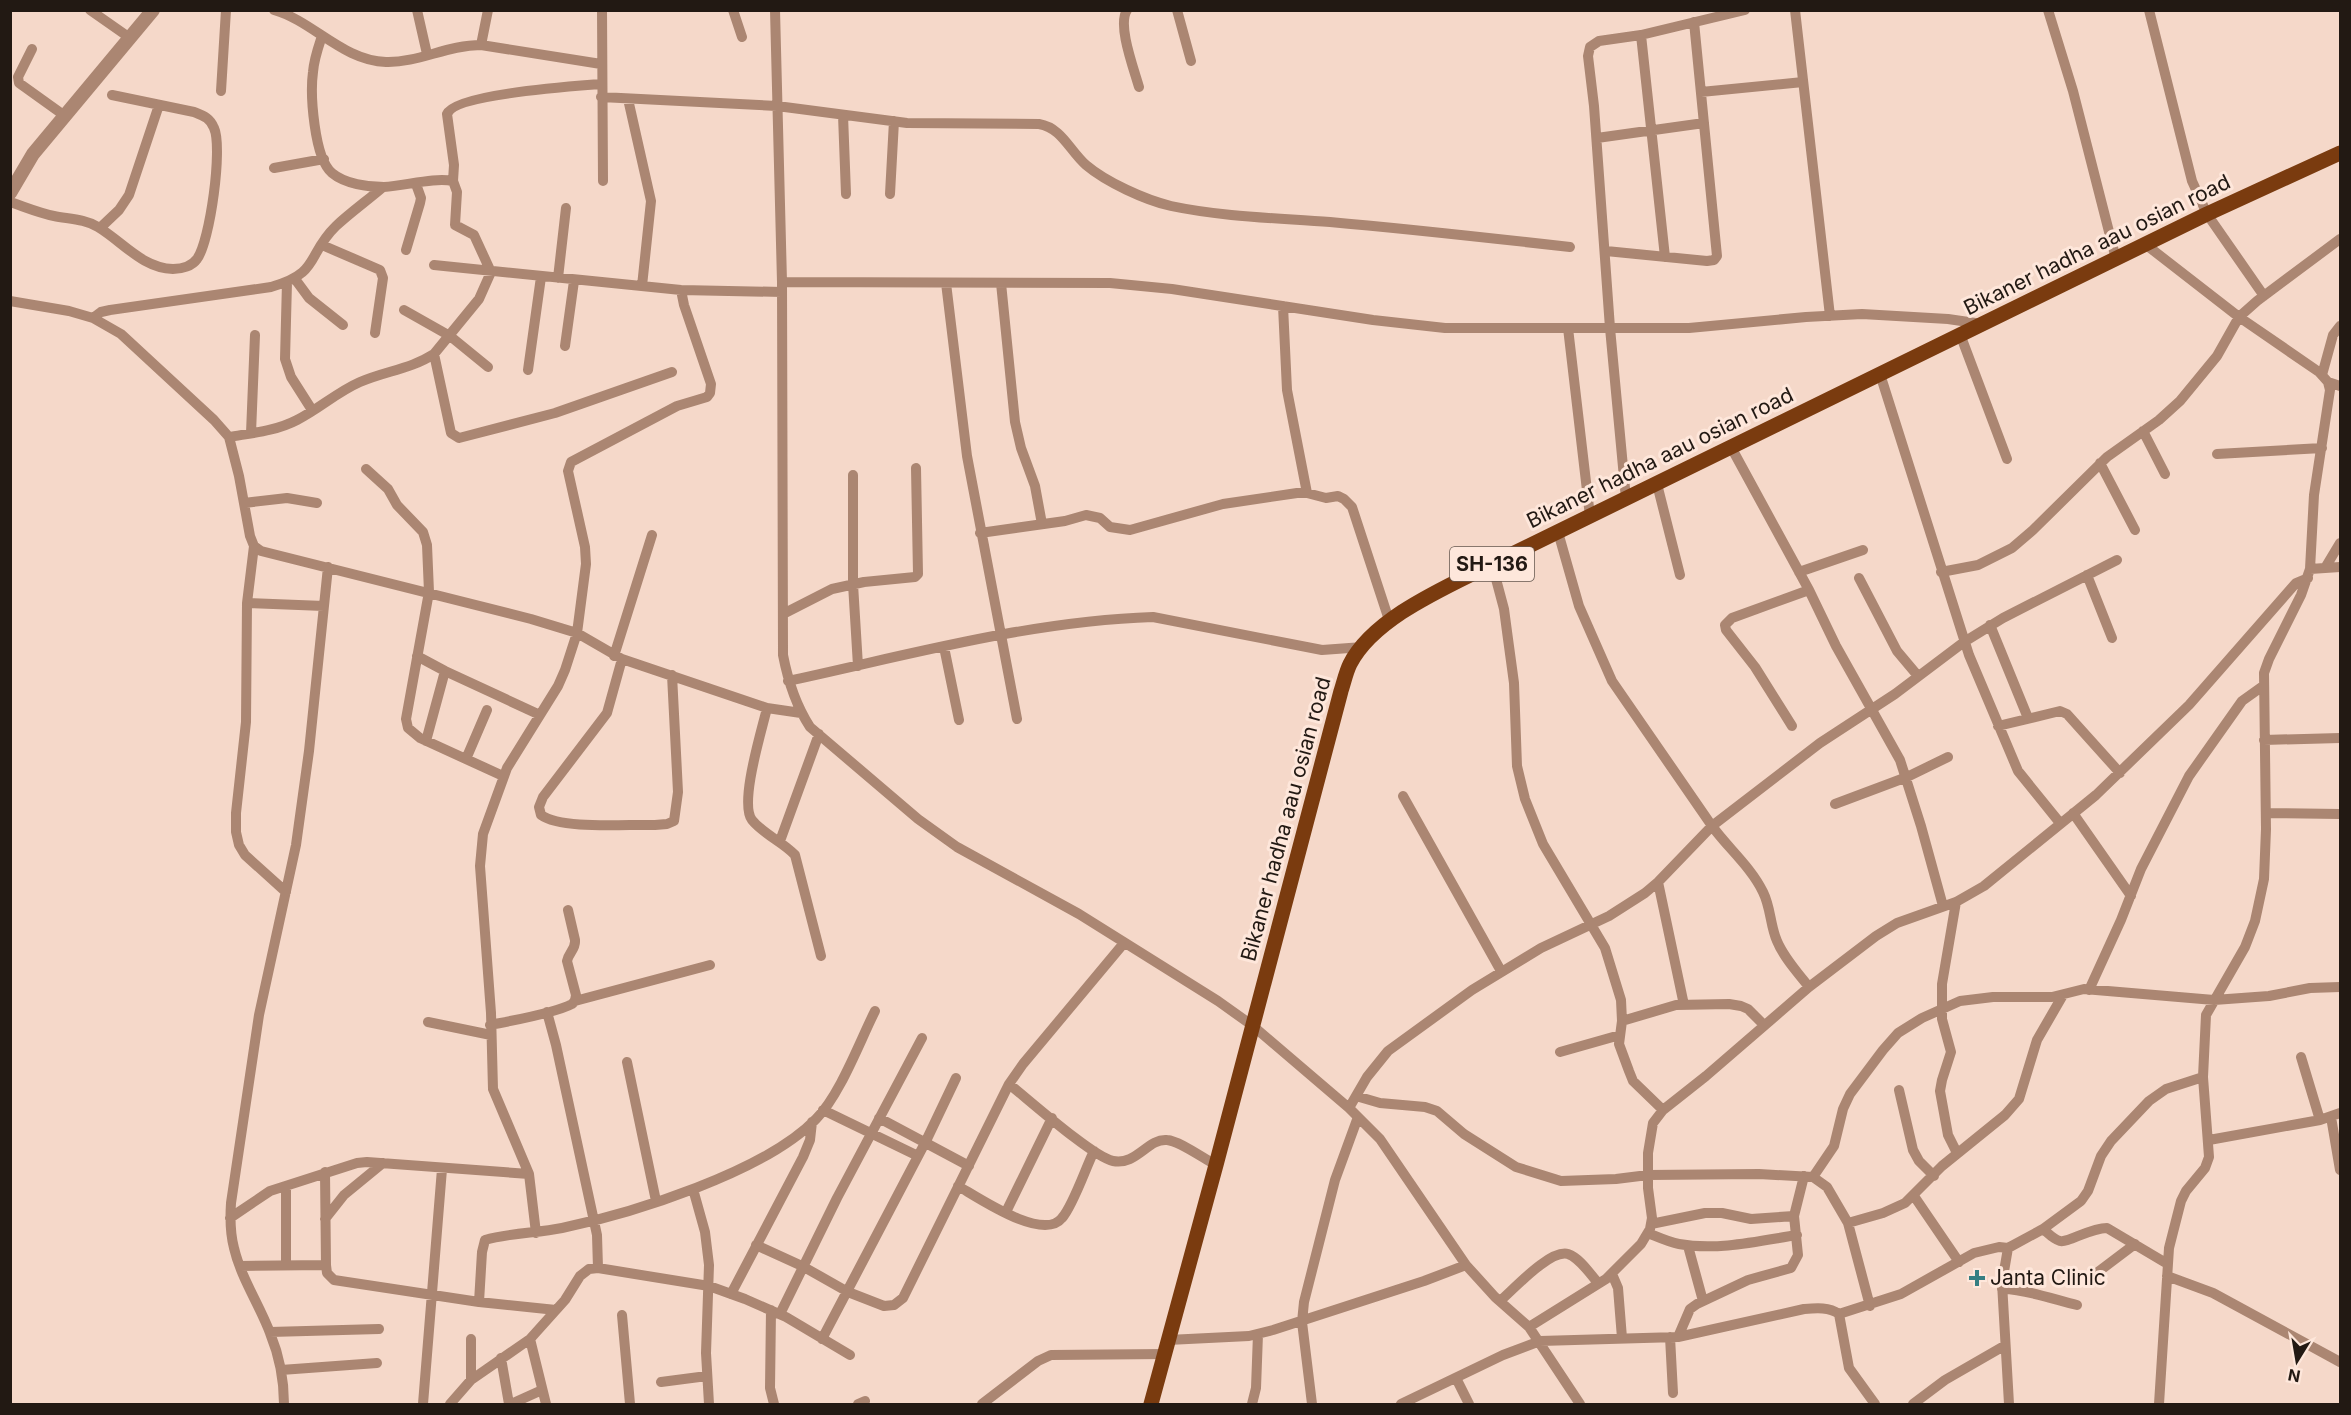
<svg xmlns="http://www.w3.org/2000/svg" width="2351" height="1415" font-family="Inter,sans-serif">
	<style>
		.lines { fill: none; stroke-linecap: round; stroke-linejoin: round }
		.minor { stroke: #ab8672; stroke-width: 10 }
		.tertiary { stroke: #ab8672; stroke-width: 14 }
		.primary { stroke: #7a3b0f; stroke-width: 15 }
		.poi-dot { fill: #367f82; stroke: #fee7db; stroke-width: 2 }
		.labels { text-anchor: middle; stroke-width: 6; stroke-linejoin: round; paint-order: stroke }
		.shield { fill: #fee7db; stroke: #64574f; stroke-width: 1.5 }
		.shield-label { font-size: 20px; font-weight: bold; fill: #221913 }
		.street-label { font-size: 21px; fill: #221913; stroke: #fee7db }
		.poi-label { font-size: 21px; fill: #221913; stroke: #fee7db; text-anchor: start }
	</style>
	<rect width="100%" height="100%" fill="#f5d8c9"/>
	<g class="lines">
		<path class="minor" d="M90 10 130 38
			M274 10C313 21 343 61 386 62 418 63 447 45 481 45L601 64
			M417 10 427 54
			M602 10 603 181
			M733 10 742 37
			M775 10 782 282 783 655C788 681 795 704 810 727L918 819 957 847 1079 914 1218 1001 1253 1026 1349 1108 1380 1139 1466 1265 1495 1297 1529 1327 1580 1404
			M1127 10C1117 25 1134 69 1139 87
			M1177 10 1191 61
			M1795 10 1830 316
			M2048 10 2073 91 2116 259
			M2149 10 2192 181 2207 214 2264 296
			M1641 35 1665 257
			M481 45 488 10
			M32 49 18 77 19 83 65 116
			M221 91 226 10
			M1701 92 1803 82
			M601 97 777 106 907 123 1039 124C1062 128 1069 150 1086 165 1106 182 1145 200 1171 206 1223 217 1278 218 1330 222 1410 229 1490 238 1570 247
			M628 99 651 201 642 286
			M843 115 846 194
			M1597 138 1704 123
			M274 168 324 159
			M453 181 454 165 447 114C454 94 577 86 601 84
			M890 194 894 121
			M10 202C25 207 39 213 54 216 69 219 85 219 98 227 123 242 142 268 173 269 182 269 192 266 197 259 210 242 223 147 214 128 210 118 204 116 194 112L112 95
			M100 228 119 210 129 195 159 105
			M2145 244 2239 317 2319 372 2328 382 2330 390 2314 495 2310 569 2301 595 2269 659 2264 673 2266 829 2264 879 2255 921 2245 947 2206 1015 2203 1077 2209 1157 2205 1168 2186 1191 2181 1201 2169 1248 2159 1404
			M322 245 380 270 383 278 375 333
			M406 250 420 203 421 198 416 184
			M1606 251 1707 261 1714 260 1717 256 1694 22
			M434 265 681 290 782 292
			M558 278 566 208
			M295 279 309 298 343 325
			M287 282 285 359 291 377 312 410
			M782 282 1110 283 1172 289 1373 320 1445 328H1689L1806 317 1862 314 1948 319 1982 324
			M946 283 967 456 1017 719
			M1001 283 1015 422 1021 448 1035 486 1042 524
			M10 301 69 311 93 318 121 334 214 420 229 437 239 476 250 536 254 546 261 551 531 619 577 633 622 659 767 708 801 713
			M1283 306 1287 390 1307 493
			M404 310 450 336 488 367
			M93 318 101 312 110 310 271 287C321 273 306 255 336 226 351 212 368 200 383 187
			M1568 328 1590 516
			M1960 334 2007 459
			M565 346 574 281
			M434 354 451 433 459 438 555 413 672 372
			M528 370 541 277
			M1880 374 1969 655 2018 771 2060 823
			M2322 375 2333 335 2340 326
			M2328 382 2340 386
			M2143 431 2165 474
			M251 433 255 335
			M229 437C252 433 276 431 297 420 319 409 337 392 360 382 385 371 411 369 434 354L479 299 491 272 474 235 455 225 457 192 453 181C434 177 405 186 384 187 368 187 345 184 332 173 314 158 310 94 313 72 314 59 318 48 322 36
			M1731 447 1809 590 1836 646 1900 760 1921 826 1943 906
			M2217 454 2322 448
			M2100 463 2135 530
			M366 469 388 489 397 505 423 532 427 545 429 592 406 719 408 728 420 738 503 776
			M853 475V584L858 666
			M1657 484 1680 575
			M1626 499 1610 328 1594 106 1588 56 1590 47 1599 41 1641 35 1745 10
			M244 503 287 498 317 503
			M1558 532 1579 606 1612 681 1712 826C1728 848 1751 867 1763 892 1771 908 1770 925 1777 941 1784 958 1798 973 1809 987
			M980 533 1065 521 1086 515 1100 518 1110 527 1130 530 1223 504 1297 493H1307L1326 498 1338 496 1344 499 1352 507 1389 620
			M254 546 247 603 246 722 236 813V832L239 845 245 855 286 892
			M1492 564 1504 609 1508 639 1514 683 1517 766 1525 799 1543 844 1605 948 1621 1000 1622 1021 1619 1044 1629 1071 1633 1081 1663 1110
			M2325 568 2340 543
			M2310 569 2340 567
			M1799 572 1863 550
			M1941 572 1978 565 2012 548 2033 530 2107 457 2159 420 2180 401 2217 356 2239 317 2257 301 2340 239
			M2087 575 2112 638
			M1859 578 1897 651 1918 676
			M247 603 324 606
			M783 614 832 589 864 582 915 577 918 574 916 468
			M1990 625 2028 718
			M944 647 959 720
			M417 656 445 671 540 715
			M614 656 652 535
			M622 659 607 713 543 797 539 807 541 815C562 830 627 824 655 825L667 824 674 821 678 792 672 675
			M788 681C908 655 1030 621 1153 617L1322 650 1363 647
			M767 708C762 730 739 803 752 820 763 834 783 842 795 855L821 956
			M1792 726 1755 667 1726 630 1725 625 1732 618 1809 590
			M1998 726 2060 711 2067 714 2120 773
			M2264 740 2340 738
			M426 741 445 671
			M466 759 487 710
			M1403 796 1501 971
			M1835 804 1907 777 1948 757
			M2073 813 2131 896
			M2266 813 2340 814
			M780 841 819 734
			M1658 882 1684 1005
			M1956 902 1942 984V1019L1951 1052 1942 1080 1940 1091 1948 1135 1957 1153
			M2089 990 2121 920 2141 869 2189 776 2242 701 2263 686
			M575 1001 710 965
			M547 1012 556 1045 597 1235 598 1268
			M1622 1021 1676 1005 1729 1004 1741 1006 1748 1009 1764 1025
			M428 1022 491 1035
			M490 1025C510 1021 556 1013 572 1004 576 1001 575 1000 576 995L567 961C569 952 576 949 575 940L568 910
			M1560 1052 1620 1035
			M2301 1057 2320 1120
			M627 1062 656 1201
			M1009 1084C1029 1100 1093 1157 1113 1161 1136 1166 1148 1138 1167 1140 1180 1141 1204 1159 1216 1165
			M1899 1090 1913 1150 1919 1161 1934 1176
			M1356 1096 1380 1103 1425 1107 1437 1111 1464 1134 1516 1167 1561 1181 1616 1179 1648 1175 1759 1174 1813 1177 1827 1187 1848 1223 1870 1306
			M1349 1108 1367 1077 1388 1051 1472 990 1541 948 1609 916 1645 893 1658 882 1712 826 1820 743 1895 694 1964 642 2003 618 2117 560
			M823 1110 918 1156
			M2331 1117 2340 1170
			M879 1118 969 1166
			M2209 1140 2320 1120 2340 1113
			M325 1172 326 1265 327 1273 334 1280 479 1302 556 1310
			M1813 1177 1834 1146 1843 1109 1850 1094 1883 1050 1898 1033 1922 1018 1960 1001 1993 997H2052L2084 989 2214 1000 2269 996 2310 988 2340 987
			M958 1186C979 1198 1043 1242 1062 1218 1073 1206 1086 1167 1094 1151
			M693 1189 705 1232 709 1265 706 1353 709 1404
			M1914 1196 1959 1262
			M1006 1212 1052 1118
			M230 1218 270 1191 357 1163 367 1162 529 1174
			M325 1219 344 1195 383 1163
			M1848 1223 1883 1213 1905 1203 1942 1166 2005 1115 2019 1099 2037 1040 2063 995
			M1651 1224 1705 1213H1722L1751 1219 1794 1216 1804 1176
			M2043 1229C2048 1233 2053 1239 2060 1241 2068 1243 2090 1228 2107 1228L2166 1263
			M536 1233 529 1174 493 1089 491 1013 480 866 483 834 507 768 558 686 565 670 577 633 586 564 585 547 568 471 571 462 677 406 707 397 710 393 711 384 684 305 681 290
			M1648 1233C1658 1237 1669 1242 1679 1244 1717 1251 1759 1241 1797 1235
			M756 1245 802 1266 848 1292 884 1306 894 1305 903 1298 1009 1084 1023 1064 1124 943
			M1688 1246 1703 1301
			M286 1264V1186
			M240 1266 326 1265
			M1612 1274 1618 1288 1622 1338
			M2094 1275 2135 1244
			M2167 1276 2213 1293 2340 1362
			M2002 1289C2021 1288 2056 1300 2077 1305
			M731 1294 803 1157 810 1140 812 1122
			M1500 1301C1514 1289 1550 1249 1568 1254 1580 1258 1590 1274 1598 1283
			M479 1302 482 1252 485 1240C509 1233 537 1233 562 1228 633 1213 765 1172 816 1119 840 1095 859 1043 875 1011
			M771 1310 770 1388 774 1404
			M780 1314 837 1198 922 1038
			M1839 1314 1901 1294 1974 1253 1999 1247 2008 1248
			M622 1315 630 1404
			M1529 1327 1606 1279 1641 1244 1650 1229 1652 1218 1648 1188V1153L1653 1123 1663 1110 1706 1076 1809 987 1876 936 1897 923 1956 902 1984 886 2096 795 2189 705 2296 583 2308 578
			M270 1332 379 1329
			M1670 1337 1673 1393
			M1678 1337 1690 1309 1697 1304 1748 1280 1791 1268 1798 1255 1794 1216
			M530 1339 546 1404
			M822 1339 926 1141 956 1078
			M1168 1340 1249 1336 1273 1330 1424 1281 1466 1265
			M501 1358 509 1404
			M281 1370 377 1363
			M1456 1378 1469 1404
			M471 1380V1339
			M661 1382 707 1376
			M284 1404C284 1381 279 1355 270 1333 259 1304 241 1278 234 1248 230 1233 230 1218 231 1203L259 1015 296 845 309 751 328 567
			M423 1404 442 1169
			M450 1404 471 1380 530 1339 565 1300 580 1276 589 1269 598 1268 709 1286 745 1299 786 1317 850 1355
			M511 1404 542 1390
			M858 1404 865 1401
			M982 1404 1038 1361 1051 1355 1165 1354
			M1252 1404 1256 1388 1258 1334
			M1312 1404 1302 1322 1304 1302 1335 1180 1358 1117
			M1401 1404 1503 1355 1540 1341 1678 1337 1804 1309C1817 1308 1829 1307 1839 1314L1849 1368 1875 1404
			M1913 1404 1945 1380 2004 1346
			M2009 1404 2002 1283 2008 1248 2043 1229 2081 1201 2088 1191 2101 1156 2111 1141 2149 1101 2166 1089 2203 1077"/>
		<path class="tertiary" d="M10 193 33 154 153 10"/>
		<path class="primary" d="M1151 1404 1216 1165 1341 691C1344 682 1346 672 1350 664 1374 617 1447 587 1492 564L2207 214 2340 153"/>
	</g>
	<path class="poi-dot" d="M1974 1269h6v6h6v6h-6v6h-6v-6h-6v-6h6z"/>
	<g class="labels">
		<rect class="shield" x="1450" y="547" width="84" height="34" rx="4.5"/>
		<g class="shield-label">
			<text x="1492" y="571">SH-136</text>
		</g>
		<g class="street-label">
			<text transform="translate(2097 245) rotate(-26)" y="7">Bikaner hadha aau osian road</text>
			<text transform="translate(1660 458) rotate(-26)" y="7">Bikaner hadha aau osian road</text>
			<text transform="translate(1286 819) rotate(-75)" y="7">Bikaner hadha aau osian road</text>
		</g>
		<g class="poi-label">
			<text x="1990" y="1285">Janta Clinic</text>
		</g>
	</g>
	<rect width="2351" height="1415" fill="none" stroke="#221913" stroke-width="24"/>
	<g transform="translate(2297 1361) rotate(191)" stroke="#fee7db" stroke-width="4.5" paint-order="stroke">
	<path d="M0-4.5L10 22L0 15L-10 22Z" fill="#221913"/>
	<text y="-9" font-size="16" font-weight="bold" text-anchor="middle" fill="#221913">N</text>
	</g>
</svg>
